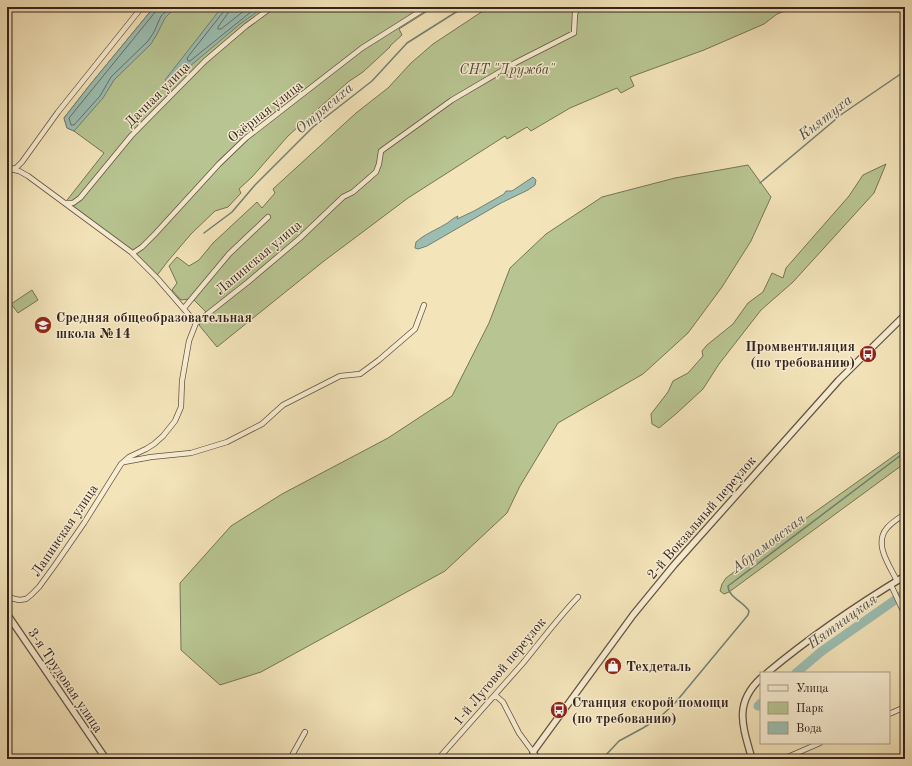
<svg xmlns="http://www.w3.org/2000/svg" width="912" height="766" font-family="'Old Standard TT',serif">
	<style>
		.green { fill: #b8c592; stroke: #767458 }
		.water { fill: #9cbeb2; stroke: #728076 }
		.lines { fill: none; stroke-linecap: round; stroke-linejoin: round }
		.shore { stroke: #687168; stroke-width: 1 }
		.stream { stroke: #728076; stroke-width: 1.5 }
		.river { stroke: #9cbeb2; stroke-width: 9 }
		.minor-casing { stroke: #635444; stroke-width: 6 }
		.tertiary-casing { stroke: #635444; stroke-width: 8 }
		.minor { stroke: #f8edd2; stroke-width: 4.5 }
		.tertiary { stroke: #f8edd2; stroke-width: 5.5 }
		.labels { text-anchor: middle; stroke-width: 3; stroke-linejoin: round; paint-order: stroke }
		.park-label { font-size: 14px; font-style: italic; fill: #544c3a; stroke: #f8edd2 }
		.street-label { font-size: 14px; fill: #33241d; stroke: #f8edd2 }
		.poi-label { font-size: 14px; font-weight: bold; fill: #33241d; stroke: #f8edd2; text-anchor: start }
		.water-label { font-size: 15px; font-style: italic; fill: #52524a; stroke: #f8edd2 }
	</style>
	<rect width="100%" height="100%" fill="#f4e4ba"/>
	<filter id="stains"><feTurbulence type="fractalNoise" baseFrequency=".005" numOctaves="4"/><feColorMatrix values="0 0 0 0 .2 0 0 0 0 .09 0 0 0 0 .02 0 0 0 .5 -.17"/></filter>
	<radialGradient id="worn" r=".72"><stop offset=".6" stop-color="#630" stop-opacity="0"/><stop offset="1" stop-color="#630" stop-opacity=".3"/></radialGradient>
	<path class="green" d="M154 7H434L399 29 402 35 390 46V47L363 72 348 82 288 136 252 177 239 189 241 193 228 207 215 211 191 234 168 261 155 278 133 255 64 204 104 153 74 131 67 128 64 118 89 86Z
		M489 7H795L777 14 764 24 704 50 630 77 634 86 621 93 617 88 570 108 531 131 527 127 507 139 505 136 408 198 324 261 217 347 199 325 209 315 191 297 189 299 181 300 172 290 177 283 169 266 177 257 189 266 199 260 213 243 257 202 262 208 275 193 273 189 356 113 388 88 411 63 433 44Z
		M886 164 874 193 793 282 761 310 719 364 703 389 677 413 659 428 652 424 651 414 668 392 673 381 688 373 703 356 702 351 707 345 733 324 748 303 763 292 772 273 783 278 786 268 849 196 863 175Z
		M748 165 771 197 751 241 722 287 688 333 643 374 558 423 520 486 507 513 445 571 261 672 220 685 181 650 180 583 231 526 282 494 388 438 452 396 489 323 510 268 546 234 602 197 675 178Z
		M32 290 38 300 18 313 11 304Z
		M905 448V463L729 592 724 594 720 591 722 584 726 578 805 519Z"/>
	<path class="water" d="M154 7H176L165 18 157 34 151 44 114 80 103 98 74 131 67 128 64 118 89 86Z
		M222 7H264L240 24 170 83 165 80Z
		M533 177 536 180 535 185 528 190 501 203 427 246 418 249 415 248 416 242C425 234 434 231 444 225 450 222 451 219 458 216L457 219 474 211 504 194 506 191H512Z"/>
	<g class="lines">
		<path class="shore" d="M157 7 156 11 69 118 71 125H74L100 96 111 77 148 41 154 32 161 16 171 7
			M225 7 224 11 187 58 188 61H190L257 7
			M230 7 228 13 218 27V29H221L249 7"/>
		<path class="stream" d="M760 183 842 114 905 71
			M204 233 232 212 255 185 313 127 372 81 407 43 464 7
			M595 759 604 757 619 741 643 728 659 718 675 703 748 615 749 611C744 602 728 597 728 586L905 452"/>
		<path class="river" d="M796 673 822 651 905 593
			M758 706 761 703"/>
		<defs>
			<path id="minor" d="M10 169 19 171 28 176 131 252 157 278 196 323
				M10 169 16 168 22 162 58 112 142 7
				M66 203H73L80 198 131 136 205 61 246 26 272 7
				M133 253 142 247 155 234 219 164 246 138 362 48 427 7
				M184 308 229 254 268 217
				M124 462 151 457 191 453 227 442 262 424 283 405 340 376 360 374 379 360 415 329 424 305
				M897 581C890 566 873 544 887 528 892 522 899 518 905 514
				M891 585 905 615
				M7 597 19 600 26 599 31 595 39 587 55 565 84 523 121 464 129 457 146 449 154 444 163 436 175 421 181 407 182 381 189 341 196 323 248 282 300 238 343 197 353 192 376 172 379 164 381 151 452 100 515 63 574 33 575 13 580 7
				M495 695 503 702 519 733 533 752
				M889 714 905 707
				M290 759 305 732
				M438 759C466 727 495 695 523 663 541 641 558 618 578 597
				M783 759 820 743"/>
			<path id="tertiary" d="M7 614 106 759
				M767 673C810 637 857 605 905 576
				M537 759 533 752 633 615 674 565 839 380 905 315
				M752 759C743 727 733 704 761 678"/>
		</defs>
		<use href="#minor" class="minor-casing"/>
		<use href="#tertiary" class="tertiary-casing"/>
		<use href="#minor" class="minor"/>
		<use href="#tertiary" class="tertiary"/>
	</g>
	<defs>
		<symbol id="school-disc" viewBox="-11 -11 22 22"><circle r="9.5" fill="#8f2418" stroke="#f8edd2"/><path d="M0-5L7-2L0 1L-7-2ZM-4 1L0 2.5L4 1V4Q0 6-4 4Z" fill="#fff"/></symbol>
		<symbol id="bus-disc" viewBox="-11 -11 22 22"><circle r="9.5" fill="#8f2418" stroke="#f8edd2"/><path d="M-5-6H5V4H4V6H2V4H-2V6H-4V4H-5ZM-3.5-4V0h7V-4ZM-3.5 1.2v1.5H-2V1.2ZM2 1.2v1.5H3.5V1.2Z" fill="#fff"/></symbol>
		<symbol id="shop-disc" viewBox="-11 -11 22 22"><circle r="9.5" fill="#8f2418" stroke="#f8edd2"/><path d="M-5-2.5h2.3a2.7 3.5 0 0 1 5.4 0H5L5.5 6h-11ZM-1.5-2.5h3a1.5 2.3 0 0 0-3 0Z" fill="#fff"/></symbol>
	</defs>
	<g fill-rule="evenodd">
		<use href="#school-disc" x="33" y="315" width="20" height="20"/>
		<use href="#bus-disc" x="858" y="344" width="20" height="20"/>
		<use href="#shop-disc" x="603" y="656" width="20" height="20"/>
		<use href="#bus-disc" x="549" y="700" width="20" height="20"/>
	</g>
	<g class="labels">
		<g class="park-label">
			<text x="507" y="74">СНТ "Дружба"</text>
		</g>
		<g class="street-label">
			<text transform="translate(157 94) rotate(-45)" y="5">Дачная улица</text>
			<text transform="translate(265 111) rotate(-38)" y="5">Озёрная улица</text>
			<text transform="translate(258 257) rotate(-40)" y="5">Лапинская улица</text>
			<text transform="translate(701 517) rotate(-49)" y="5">2-й Вокзальный переулок</text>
			<text transform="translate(64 530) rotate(-56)" y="5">Лапинская улица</text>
			<text transform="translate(499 671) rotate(-50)" y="5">1-й Луговой переулок</text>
			<text transform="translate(66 680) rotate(56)" y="5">3-я Трудовая улица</text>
		</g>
		<g class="poi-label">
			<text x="56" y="322">Средняя общеобразовательная<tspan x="56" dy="16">школа №14</tspan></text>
			<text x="855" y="351" text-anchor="end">Промвентиляция<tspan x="855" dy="16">(по требованию)</tspan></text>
			<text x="626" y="671">Техдеталь</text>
			<text x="572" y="707">Станция скорой помощи<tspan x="572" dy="16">(по требованию)</tspan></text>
		</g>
		<g class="water-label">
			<text transform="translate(324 108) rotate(-40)" y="5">Отрясиха</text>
			<text transform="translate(825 117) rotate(-38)" y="5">Княтуха</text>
			<text transform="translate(768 543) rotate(-37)" y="5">Абрамовская</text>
			<text transform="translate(842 621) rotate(-36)" y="5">Пятницкая</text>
		</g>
	</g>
	<rect width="912" height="766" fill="none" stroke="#f4e4ba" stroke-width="24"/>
	<rect x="8" y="8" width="896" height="750" fill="none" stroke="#33241d" stroke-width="2"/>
	<rect x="12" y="12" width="888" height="742" fill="none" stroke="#33241d"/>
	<rect x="760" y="672" width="130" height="72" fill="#f8edd2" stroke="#a99d8a"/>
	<rect x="768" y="685" width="20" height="6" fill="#f8edd2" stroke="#a99d8a"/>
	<text x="796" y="692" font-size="12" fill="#33241d">Улица</text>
	<rect x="768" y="702" width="20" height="12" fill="#b8c592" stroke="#a99d8a"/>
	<text x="796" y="712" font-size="12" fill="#33241d">Парк</text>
	<rect x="768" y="722" width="20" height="12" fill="#9cbeb2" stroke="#a99d8a"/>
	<text x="796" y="732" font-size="12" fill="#33241d">Вода</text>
	<rect width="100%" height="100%" filter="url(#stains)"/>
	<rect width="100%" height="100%" fill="url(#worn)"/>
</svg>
